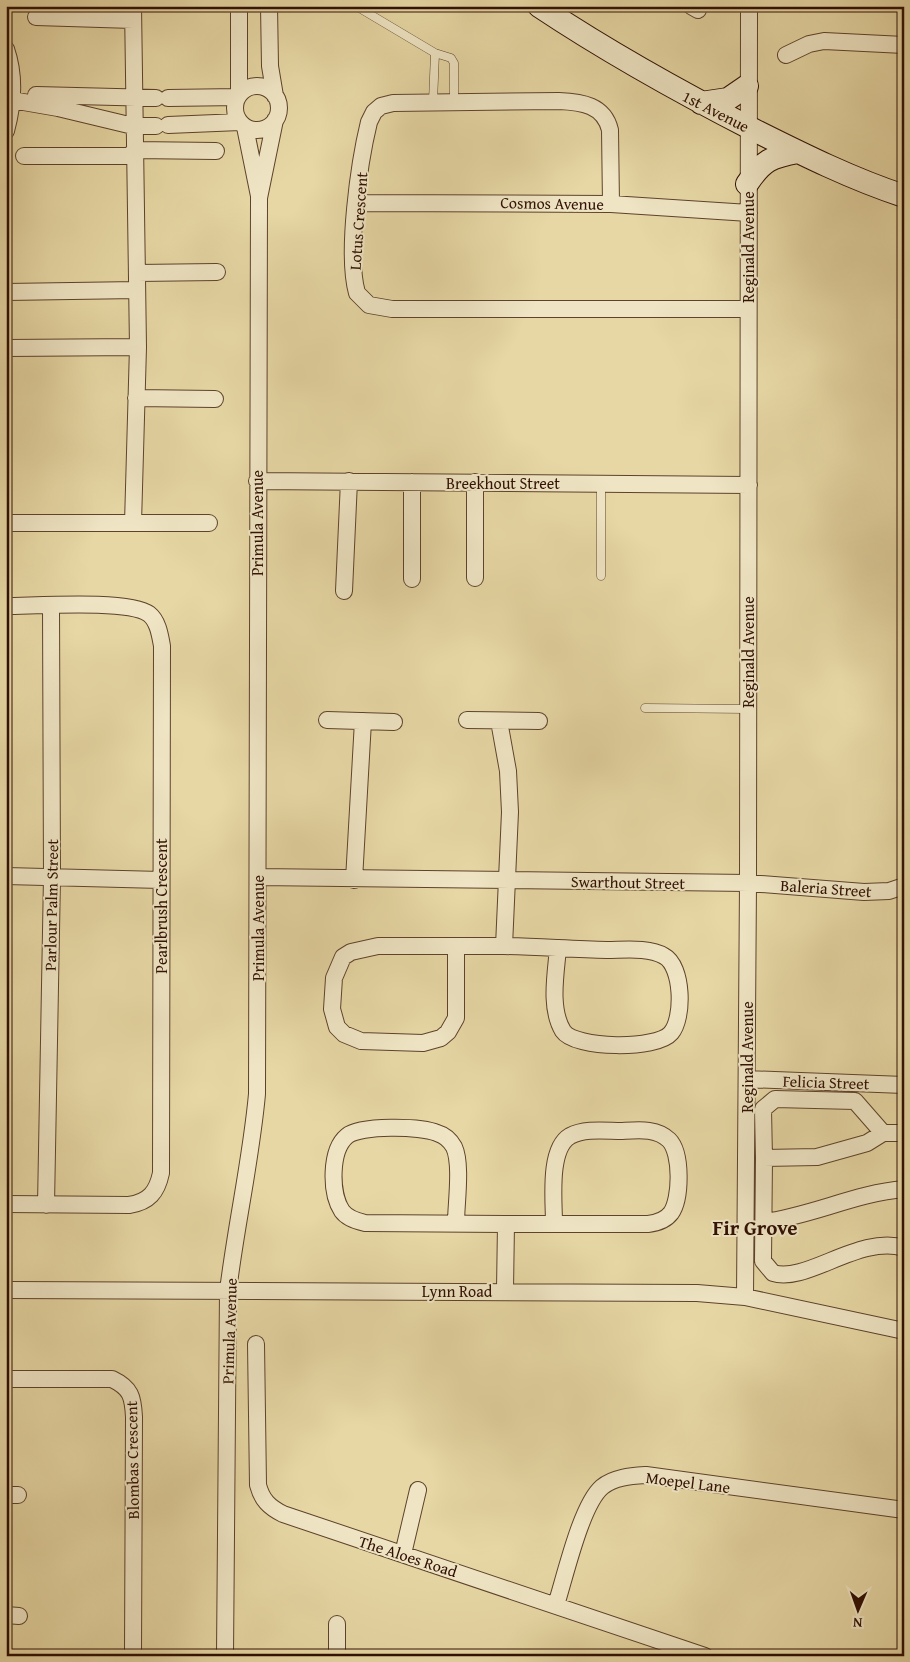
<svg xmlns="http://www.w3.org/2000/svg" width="910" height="1662" font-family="'Gentium Book Plus',serif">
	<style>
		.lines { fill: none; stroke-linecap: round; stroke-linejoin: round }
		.lane-casing { stroke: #5e422c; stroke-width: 9 }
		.street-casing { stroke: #5e422c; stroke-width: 18 }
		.secondary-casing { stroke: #301004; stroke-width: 24 }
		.lane { stroke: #efe5c4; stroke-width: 8 }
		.street { stroke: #efe5c4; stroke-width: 16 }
		.secondary { stroke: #efe5c4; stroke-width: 22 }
		.labels { text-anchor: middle; stroke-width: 4; stroke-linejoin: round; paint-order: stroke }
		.street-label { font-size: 16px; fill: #301004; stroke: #efe5c4 }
		.district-label { font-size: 21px; font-weight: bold; fill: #301004; stroke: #efe5c4 }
	</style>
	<rect width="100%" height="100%" fill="#e6d7a4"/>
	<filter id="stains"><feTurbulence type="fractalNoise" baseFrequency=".004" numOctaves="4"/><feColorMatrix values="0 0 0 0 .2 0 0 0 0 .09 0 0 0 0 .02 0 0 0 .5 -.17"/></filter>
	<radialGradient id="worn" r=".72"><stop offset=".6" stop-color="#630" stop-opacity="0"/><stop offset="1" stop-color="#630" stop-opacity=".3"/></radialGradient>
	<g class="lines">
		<defs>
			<path id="lane" d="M356 6 435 53 433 102
				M435 53 451 58 454 63V101
				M601 576V483
				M645 708 747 709"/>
			<path id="street" d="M133 6 138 347 133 523
				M239 6V94
				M269 6 270 66 275 96
				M691 6 698 10
				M36 17 133 20
				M6 49C15 75 13 105 6 131
				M786 55 809 44 824 41 904 45
				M235 108a22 22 0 1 1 44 0a22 22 0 1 1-44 0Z
				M36 95 156 98
				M168 98 238 97
				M6 99 58 108 133 126H156
				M168 125 240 122
				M245 127 259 196
				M134 150 216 151
				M24 156H134
				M356 203 611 204 749 213
				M611 204 610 130C604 105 582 102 559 101L393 103 381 106 374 112 369 122C359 163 346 254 357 293L369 305 392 309H748
				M137 273 217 272
				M6 292 137 290
				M6 348 138 347
				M136 398 215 399
				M257 481 749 485
				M412 482V579
				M6 523H209
				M475 578V482
				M344 591 349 481
				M6 606C34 606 129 599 149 614 158 621 160 635 162 646L161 1173C157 1192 149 1202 129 1205L6 1204
				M327 720 394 722
				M467 720 539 721
				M6 876 161 880
				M258 877 748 883 864 892 889 891 904 886
				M354 880 363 721
				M504 946C539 947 573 949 607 950 624 950 649 947 664 956 683 966 684 1018 671 1033 657 1050 575 1049 563 1031 549 1008 556 973 558 948
				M456 947V1018L448 1032 441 1038 423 1043 361 1041 344 1034 337 1027 332 1009 334 978 343 957 351 952 378 946H504L510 812 508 771 499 721
				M747 1079 904 1085
				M883 1133 855 1101 775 1099 763 1109 764 1158 817 1157 867 1143 883 1133H904
				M764 1158 763 1261 773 1273C806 1284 860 1234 904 1248
				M46 1205 52 877 51 606
				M764 1222C811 1216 856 1193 904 1189
				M456 1223C456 1204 462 1164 454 1147 450 1140 444 1135 437 1133 421 1126 360 1125 347 1136 330 1150 330 1193 342 1211 347 1218 356 1221 365 1223L506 1224 505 1290
				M506 1224H648C657 1223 665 1221 671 1213 681 1199 682 1153 669 1140 657 1128 639 1130 622 1131 606 1131 585 1128 570 1136 548 1149 554 1201 554 1223
				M6 1290 697 1293 745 1297 904 1331
				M745 1297 748 883 749 6
				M256 1344 258 1485C262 1500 269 1507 283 1514L705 1656
				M6 1379H112C131 1388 133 1397 134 1417L133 1656
				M6 1495H18
				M403 1554 418 1490
				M556 1605C565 1577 581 1505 602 1487 614 1477 631 1476 646 1475L904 1510
				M6 1615 19 1616
				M225 1656 228 1291C236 1225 251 1160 257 1094L259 198 275 120
				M337 1656V1624"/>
			<path id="secondary" d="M539 6C608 52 680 92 754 130 802 154 852 179 904 196
				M701 103 728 99 747 86
				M747 184C763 160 771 157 798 152"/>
		</defs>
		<use href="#lane" class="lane-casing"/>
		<use href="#street" class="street-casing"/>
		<use href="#secondary" class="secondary-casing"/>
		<use href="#lane" class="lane"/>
		<use href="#street" class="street"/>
		<use href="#secondary" class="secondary"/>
	</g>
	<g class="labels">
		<g class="street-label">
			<text transform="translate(716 111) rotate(27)" y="6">1st Avenue</text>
			<text transform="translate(552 203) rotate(1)" y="6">Cosmos Avenue</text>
			<text transform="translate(358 221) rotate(-86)" y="6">Lotus Crescent</text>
			<text transform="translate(748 247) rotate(-90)" y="6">Reginald Avenue</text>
			<text x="503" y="489">Breekhout Street</text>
			<text transform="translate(257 523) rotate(-90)" y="6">Primula Avenue</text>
			<text transform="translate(748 652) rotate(-90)" y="6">Reginald Avenue</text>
			<text transform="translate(628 882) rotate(1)" y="6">Swarthout Street</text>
			<text transform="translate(826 888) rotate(4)" y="6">Baleria Street</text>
			<text transform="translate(51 905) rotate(-89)" y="6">Parlour Palm Street</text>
			<text transform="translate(161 906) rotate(-90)" y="6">Pearlbrush Crescent</text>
			<text transform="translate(258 928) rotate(-90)" y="6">Primula Avenue</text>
			<text transform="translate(747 1057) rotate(-90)" y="6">Reginald Avenue</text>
			<text transform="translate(826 1082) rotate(2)" y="6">Felicia Street</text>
			<text x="457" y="1297">Lynn Road</text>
			<text transform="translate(229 1331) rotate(-88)" y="6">Primula Avenue</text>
			<text transform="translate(132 1460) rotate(-91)" y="6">Blombas Crescent</text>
			<text transform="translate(688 1482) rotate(7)" y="6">Moepel Lane</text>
			<text transform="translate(408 1556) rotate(18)" y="6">The Aloes Road</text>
		</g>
		<g class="district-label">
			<text x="755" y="1235">Fir Grove</text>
		</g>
	</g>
	<rect width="910" height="1662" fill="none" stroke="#e6d7a4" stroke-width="25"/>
	<rect x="8" y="8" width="895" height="1647" fill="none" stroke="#301004" stroke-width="2.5"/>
	<rect x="12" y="12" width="885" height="1637" fill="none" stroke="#301004"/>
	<g transform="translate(858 1610) rotate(182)" stroke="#efe5c4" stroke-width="4" paint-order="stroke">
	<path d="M0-4L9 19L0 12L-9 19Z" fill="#301004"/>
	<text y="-8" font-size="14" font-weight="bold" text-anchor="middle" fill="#301004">N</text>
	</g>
	<rect width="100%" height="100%" filter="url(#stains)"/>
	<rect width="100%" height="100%" fill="url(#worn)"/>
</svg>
